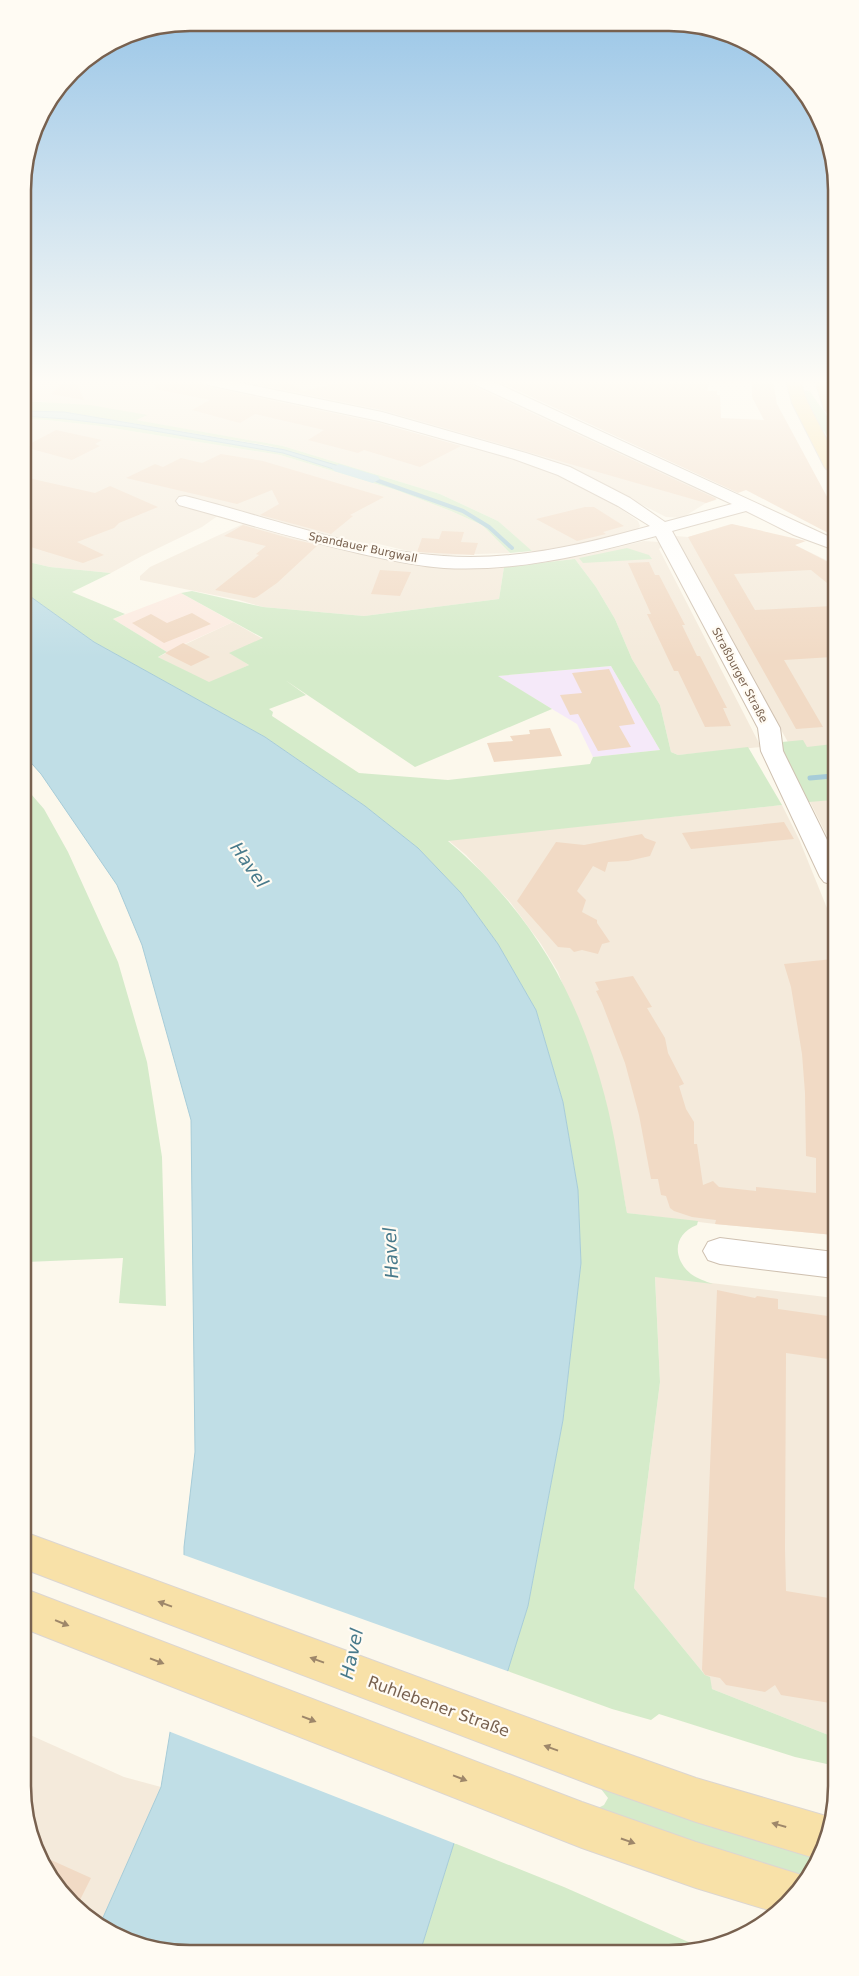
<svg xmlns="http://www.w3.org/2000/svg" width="859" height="1976" font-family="'DejaVu Sans',sans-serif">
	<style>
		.residential { fill: #f4eadb }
		.commercial { fill: #fcebe1 }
		.education { fill: #f5e9f9 }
		.green { fill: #d5ebca; fill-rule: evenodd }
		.water { fill: #c0dee6; stroke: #a7ccd8 }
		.pier { fill: #fcf8ec }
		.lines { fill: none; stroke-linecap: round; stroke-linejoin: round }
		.stream-far1 { stroke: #a7ccd8; stroke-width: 4 }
		.stream { stroke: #a7ccd8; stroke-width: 5 }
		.canal { fill: #c0dee6; fill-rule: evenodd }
		.building { fill: #f1dac5 }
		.minor-casing { stroke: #cfc1b1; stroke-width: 2 }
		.major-casing { stroke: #dcd6d1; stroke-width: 2 }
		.minor { fill: #fff; fill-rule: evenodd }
		.major { fill: #f8e1a8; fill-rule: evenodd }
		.oneway { fill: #9e876a }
		.labels { text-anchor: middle; stroke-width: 4.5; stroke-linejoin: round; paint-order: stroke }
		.far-street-label { font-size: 11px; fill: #78614f; stroke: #fffbf3 }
		.near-street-label { font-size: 16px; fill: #78614f; stroke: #fffbf3 }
		.near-water-label { font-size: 18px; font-style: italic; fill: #487a8b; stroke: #fffbf3 }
		.rim { fill: none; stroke: #78614f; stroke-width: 2.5 }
	</style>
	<rect width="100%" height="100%" fill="#fcf8ec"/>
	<path class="residential" d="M24 381H185L264 397 266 396 388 423 390 426 506 458H513L554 472 604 497 638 521 640 526 636 531 624 535 536 555 498 521 440 494 283 446 134 420 146 416 38 401H24Z
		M223 381H466L549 419 555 420 573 430 715 494 716 500 706 503 682 518 666 517 605 486 562 466Z
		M24 419 47 420 100 426 280 455 396 490 451 511 482 525 510 553 446 555 408 551 379 544 373 546 226 510 202 527 142 556 111 573 50 567 24 561Z
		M245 523 383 557 530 563 586 555 644 541 659 542 662 546 659 549 761 747 678 755 671 752 660 705 632 659 615 619 596 587 575 559 504 567 499 599 364 616 263 607 239 600 140 580V576L150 567Z
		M731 524 770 533 826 560 832 566 833 848 804 790 795 755 676 539V536L688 537Z
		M233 622 263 639 230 653 249 665 209 683 158 657Z
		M782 805 799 839 833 923 829 933 833 947 834 1235 715 1224 627 1213 605 1098 558 972 541 944 510 902 466 855 448 840Z
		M655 1276 834 1298 836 1738 712 1689 705 1675 634 1588 660 1382Z
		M28 1734 124 1777 161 1787 101 1922 80 1912 51 1879 28 1829Z"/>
	<path class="commercial" d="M181 593 233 622 167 652 113 619Z"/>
	<path class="education" d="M611 666 660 750 593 757 577 724 497 676Z"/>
	<path class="green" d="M801 390 810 391C823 413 832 413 832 443L824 431 818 427Z
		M24 401 90 405 148 415 136 420 283 446 440 494 498 521 532 551 510 553 482 525 451 511 396 490 280 455 100 426 47 420 24 419V416L66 419 131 427 283 453 367 480 366 474 270 446 64 412 24 411Z
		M627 548 649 555 652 559 583 563 579 558Z
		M575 559 596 587 615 619 632 659 660 705 671 752 678 755 748 747 782 805 448 841C531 911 578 993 605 1097 615 1135 620 1174 627 1213L698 1221 697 1225C673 1234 672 1258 691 1274 698 1279 705 1281 713 1284L655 1277 660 1382 634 1588 705 1675 710 1677 712 1689 836 1738V1766L795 1757 659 1714 651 1720 612 1709 507 1671 528 1606 563 1420 581 1263 578 1190 563 1102 536 1010 498 944 461 893 418 848 365 806 265 737 94 642 24 592V561L50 567 111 573 72 592 125 614 113 619 167 652 158 657 209 682 249 665 229 653 263 638 181 593 192 591 263 607 364 616 499 599 504 567ZM611 666 660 750 593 757 590 764 448 780 359 773 272 716 273 712 269 709 306 695 285 680 415 767 552 709 498 676Z
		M803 740 807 747 833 744V800L809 802 803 800 779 754 782 742Z
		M25 787 44 809 68 852 118 962 147 1062 162 1157 166 1306 119 1303 123 1258 26 1262Z
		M598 1785 819 1857 806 1881 594 1810 604 1805 608 1798Z
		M454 1843 564 1887 702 1948 421 1949Z"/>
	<path class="water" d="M24 411 64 412 259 445 285 450 366 474 368 480 283 453 131 427 66 419 24 416Z
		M24 592 94 642 265 737 365 806 418 848 461 893 498 944 536 1010 563 1102 578 1190 581 1263 563 1420 528 1606 421 1949 158 1950 101 1922 161 1787 184 1648V1547L195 1452 191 1120 142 945 117 885 41 774 25 756Z"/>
	<path class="pier" d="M181 1554 510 1672 456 1844 168 1731 182 1647Z"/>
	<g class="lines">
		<path class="stream-far1" d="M373 479 463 511 489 527 512 548"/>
		<path class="stream" d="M810 778 833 776"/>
		<path class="canal" d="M339 464 378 476 380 479 373 483 334 471 332 468Z"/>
	</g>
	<path class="building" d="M64 381H76L84 400 51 394Z
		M156 381H199L208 387 379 423 461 446 420 467 364 450 358 453 308 440 324 430 255 414 240 423 192 410 210 400 155 389Z
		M242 381H288L303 391 347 381H470L473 386 717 499 706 503 382 410Z
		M497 381 688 383V381H710L707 391H717V395H720L721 418 764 420 752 397V381H773L777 404 832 506V535L746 490 738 493Z
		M56 430 102 440 95 444 100 446 72 460 24 447Z
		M221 454 263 461 384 497 350 515 353 516 331 534 260 515 279 504 272 490 237 504 126 478 155 464 163 467 181 458 202 463Z
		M24 477 95 493 110 486 158 507 119 523 114 528 77 542 104 555 83 563 24 545Z
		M585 507H594L624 526 603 532 606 534 577 541 536 519Z
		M732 524 806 541 795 545 832 564V587L811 570 734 574 755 610 832 606V657L784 660 823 727 796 729 688 537Z
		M243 525 292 539 318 545 277 583 257 597 254 598 215 590 259 555 256 554 266 546 224 536Z
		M442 531 464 532 461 542 478 543 474 555 417 552 422 538 439 539Z
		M649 562 655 575H659L685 625H682L697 656H700L727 708H723L731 726 705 727 678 671H674L647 614H651L628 563Z
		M380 570 411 572 400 596 371 594Z
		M192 613 211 624 164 643 132 623 151 614 167 623Z
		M183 643 210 657 191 666 165 653Z
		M609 669 635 724 619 726 631 747 598 751 578 714 570 715 560 695 582 693 572 673Z
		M550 728 562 756 494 762 487 743 513 741 510 736 530 734 529 730Z
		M784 822 794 839 691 849 682 833Z
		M642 834 645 838 656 842 650 856 628 861 608 862 605 872 593 866 577 891 586 900 582 912 597 920V923L610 942 602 944 598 954 582 950 574 952 570 948 558 947 517 901 556 842 584 845Z
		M833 959 834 1235 715 1224 716 1220 692 1217 674 1211 670 1208 666 1196 661 1195 658 1179H651L639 1115 625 1063 602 1003 596 991 599 990 595 982 633 976 652 1007 647 1008 665 1038 668 1053 684 1084 679 1086 686 1109 694 1122V1144H697L703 1185 713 1181 719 1187 756 1191V1187L816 1193V1158L806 1156 805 1093 802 1054 791 987 784 964Z
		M717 1290 755 1298 757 1296 778 1299V1309L835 1317V1360L786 1353 785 1549 786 1591 835 1599 836 1704 781 1695 775 1685 765 1692 726 1685 720 1678 705 1675 702 1670Z
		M40 1855 91 1878 76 1908 51 1879Z"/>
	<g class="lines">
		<defs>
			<path id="minor" d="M201 381H231L382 412 526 453 570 467 630 498 665 522 732 504 474 384 472 381H492L832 538V549L794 535 746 511 672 531 780 728 783 751 833 852V885L824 882 820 877 761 751 758 728 656 536C586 555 517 572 444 568 416 566 389 560 362 554 300 540 240 522 179 505L176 501 179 497 185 496C269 517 357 551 444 556 515 561 582 545 650 526L618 506 558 475 514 459 379 421 208 385Z
				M720 1238 834 1252V1278L720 1264 708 1260 703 1251 708 1242Z"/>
			<path id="major" d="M786 381H800L808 403 832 450V471L826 469 824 466 792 403Z
				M815 381H829L831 387 832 413 827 412 824 409Z
				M27 1533 597 1743 696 1778 826 1816 831 1818 824 1849 818 1859 696 1822 597 1787 27 1570Z
				M28 1590 582 1802 696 1842 808 1877 802 1888 775 1912 696 1888 582 1848 28 1630Z"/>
		</defs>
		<use href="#minor" class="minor-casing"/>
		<use href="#major" class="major-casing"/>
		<use href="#minor" class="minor"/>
		<use href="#major" class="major"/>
	</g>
	<defs><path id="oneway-solid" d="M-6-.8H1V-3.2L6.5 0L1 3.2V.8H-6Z" transform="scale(1.25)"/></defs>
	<g class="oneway">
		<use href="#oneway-solid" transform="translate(165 1604) rotate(-160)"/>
		<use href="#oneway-solid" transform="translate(62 1623) rotate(22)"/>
		<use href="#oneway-solid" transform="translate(317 1660) rotate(-160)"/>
		<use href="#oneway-solid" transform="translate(157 1661) rotate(21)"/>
		<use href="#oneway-solid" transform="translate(309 1719) rotate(21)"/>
		<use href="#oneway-solid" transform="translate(551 1748) rotate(-160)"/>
		<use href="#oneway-solid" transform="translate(460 1778) rotate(21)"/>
		<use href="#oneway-solid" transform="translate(779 1825) rotate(-164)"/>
		<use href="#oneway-solid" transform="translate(628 1841) rotate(19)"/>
	</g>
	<linearGradient id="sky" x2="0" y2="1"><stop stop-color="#98c5e7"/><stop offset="0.58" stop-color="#fefcf6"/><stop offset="1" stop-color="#fefcf6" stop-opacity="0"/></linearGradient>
	<rect width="859" height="658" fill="url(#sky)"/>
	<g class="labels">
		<g class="far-street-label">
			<text transform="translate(363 547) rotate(12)" y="4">Spandauer Burgwall</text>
			<text transform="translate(740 675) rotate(62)" y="4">Straßburger Straße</text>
		</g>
		<g class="near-street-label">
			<text transform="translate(439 1706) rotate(20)" y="6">Ruhlebener Straße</text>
		</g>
		<g class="near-water-label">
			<text transform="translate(249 865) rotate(55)" y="6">Havel</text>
			<text transform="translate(391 1253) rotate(-93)" y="6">Havel</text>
			<text transform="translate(352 1654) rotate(-78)" y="6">Havel</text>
		</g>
	</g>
	<path d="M0 0H859V1976H0ZM190 31H669A159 159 0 0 1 828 190V1786A159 159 0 0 1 669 1945H190A159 159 0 0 1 31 1786V190A159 159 0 0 1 190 31Z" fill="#fffbf3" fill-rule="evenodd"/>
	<path class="rim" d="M190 31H669A159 159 0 0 1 828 190V1786A159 159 0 0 1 669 1945H190A159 159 0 0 1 31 1786V190A159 159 0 0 1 190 31Z"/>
</svg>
